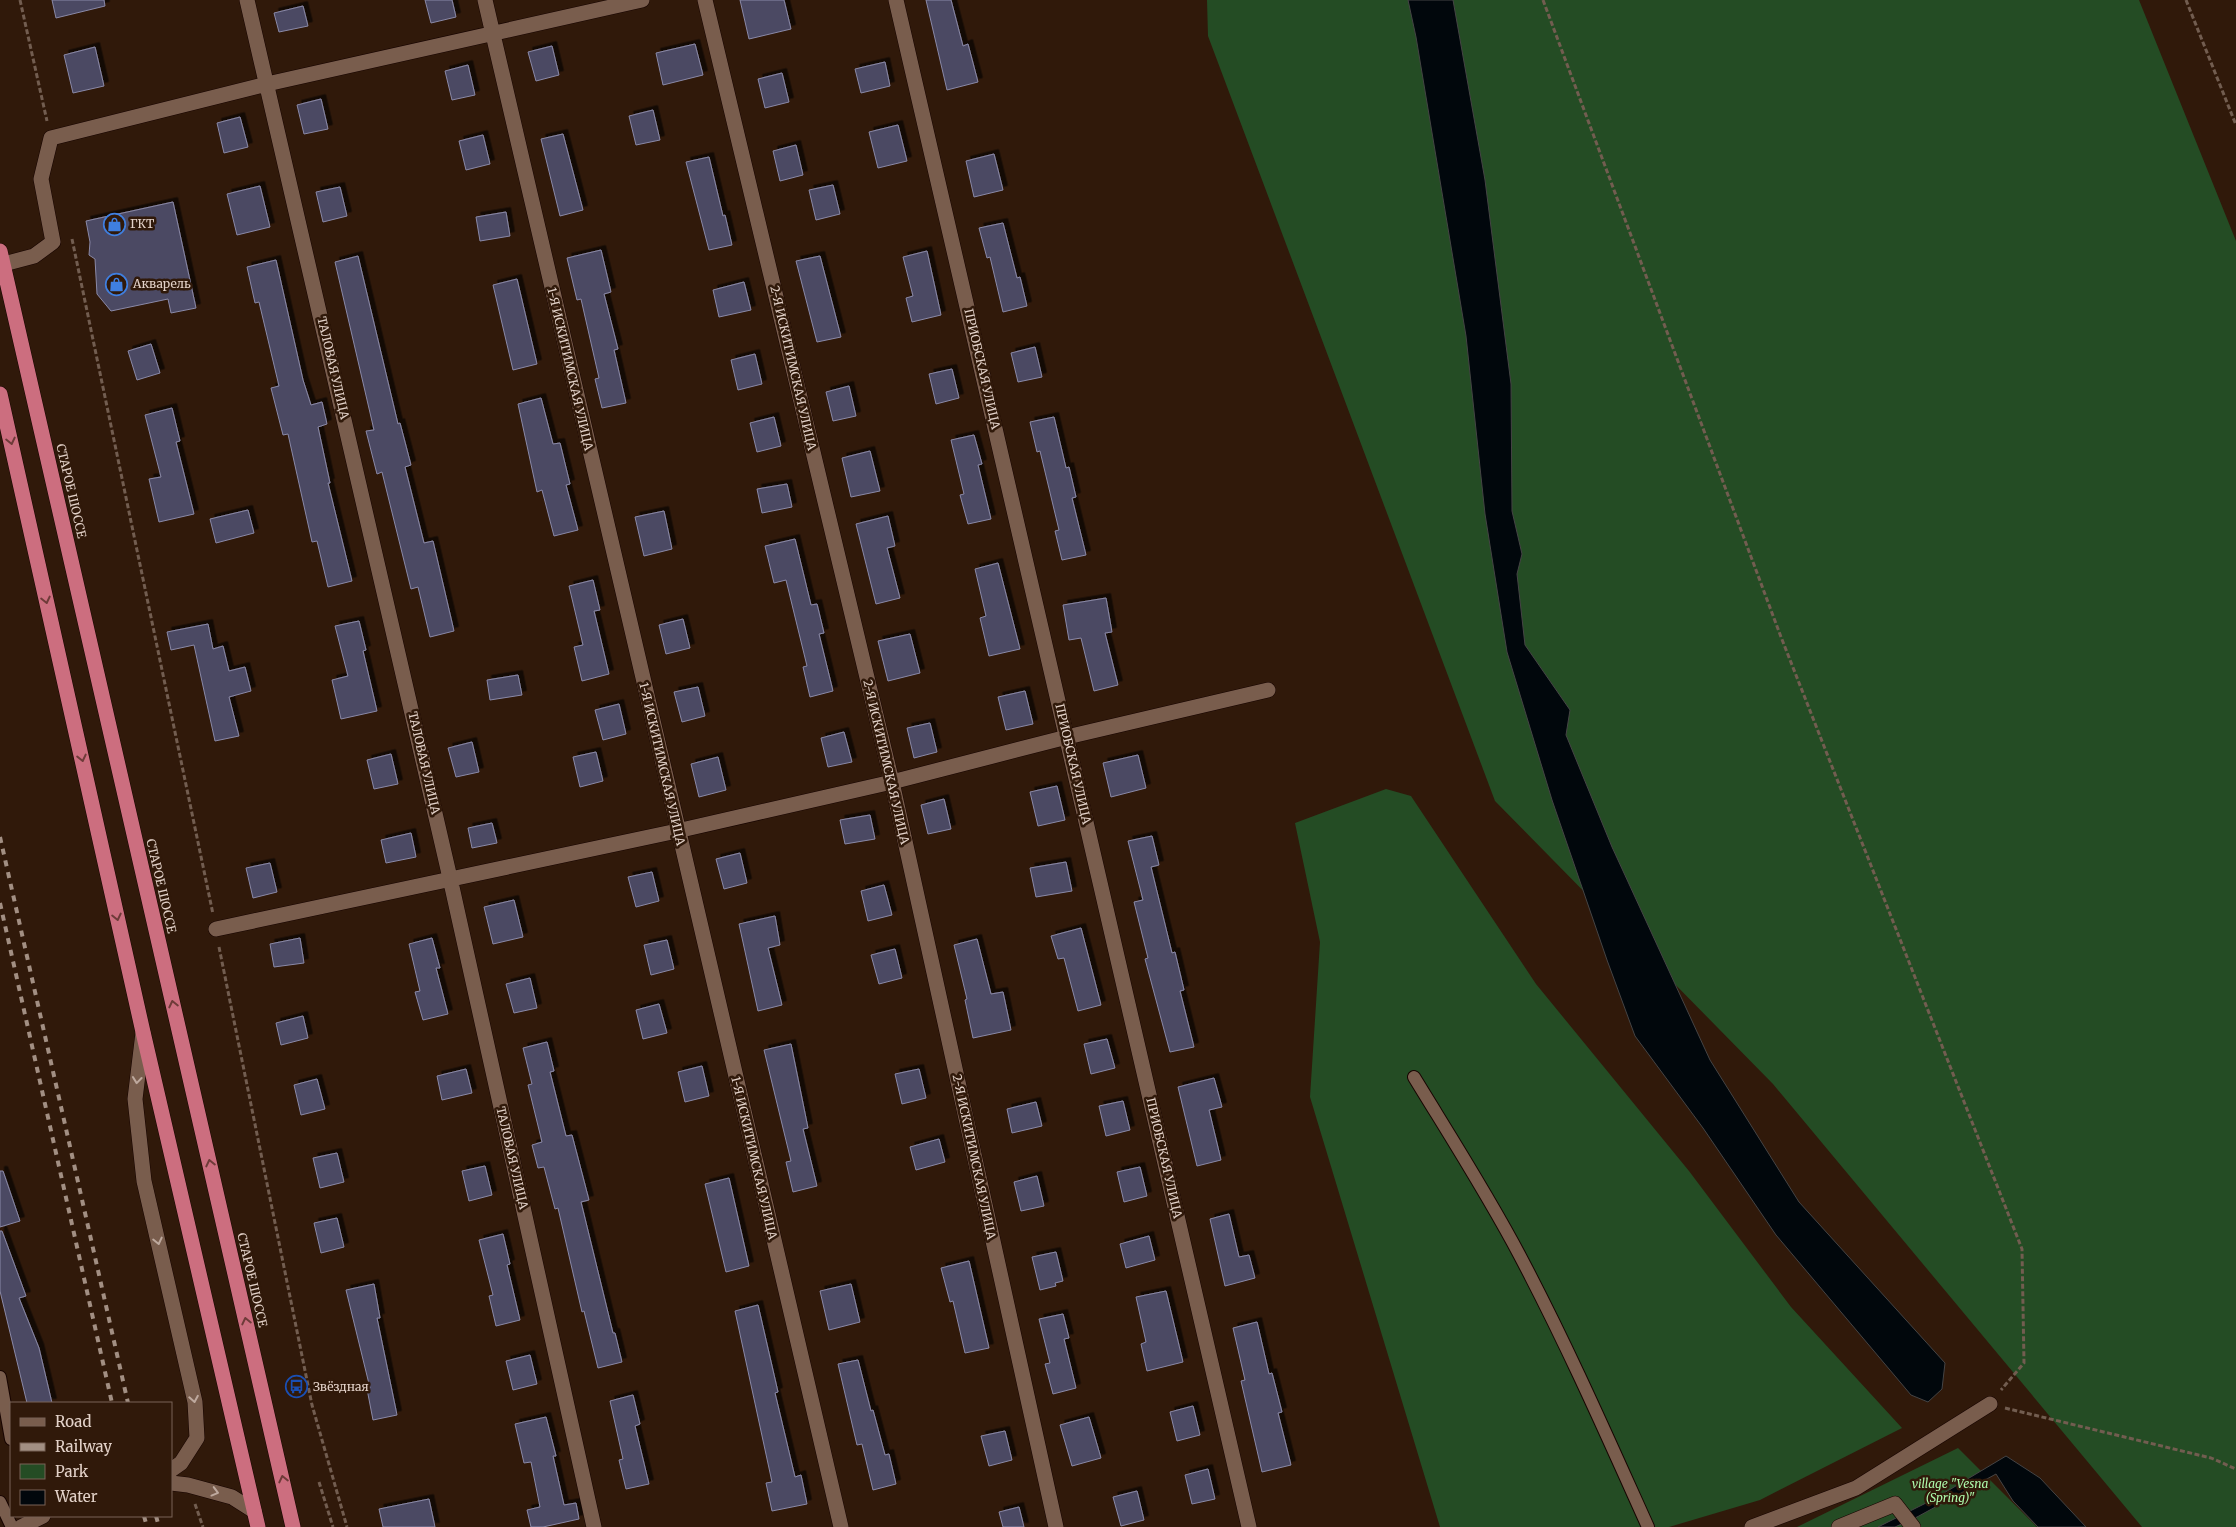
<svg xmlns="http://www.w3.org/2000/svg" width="2236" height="1527" font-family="Merriweather,serif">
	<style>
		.green { fill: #244c24 }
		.water { fill: #01070c; stroke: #454445 }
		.building { fill: #4b4964; stroke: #8a89a7; filter: url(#shadow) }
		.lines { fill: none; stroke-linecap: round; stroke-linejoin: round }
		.lane-casing { stroke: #170400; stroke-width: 14 }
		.street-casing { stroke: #170400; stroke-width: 16 }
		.highway-casing { stroke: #170400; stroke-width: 16 }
		.path { stroke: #725d50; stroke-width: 3; stroke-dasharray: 5 2.5; stroke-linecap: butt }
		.lane { stroke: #795d4d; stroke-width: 12 }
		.street { stroke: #795d4d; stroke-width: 15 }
		.highway { stroke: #cc6e7f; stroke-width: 15 }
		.rail { stroke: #a28f83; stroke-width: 4; stroke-dasharray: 6 6; stroke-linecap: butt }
		.oneway { stroke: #6e3b39 }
		.oneway2 { stroke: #bea99e }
		.labels { text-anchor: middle; stroke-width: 5; stroke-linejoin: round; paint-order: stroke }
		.poi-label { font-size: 12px; fill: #e3d2c9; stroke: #30190a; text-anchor: start }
		.street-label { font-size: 12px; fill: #e3d2c9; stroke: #30190a }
		.park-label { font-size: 12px; font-style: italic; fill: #acf9ab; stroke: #30190a }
	</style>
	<defs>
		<filter id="shadow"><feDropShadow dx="4.5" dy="-4.5" stdDeviation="0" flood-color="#0009"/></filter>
	</defs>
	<rect width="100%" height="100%" fill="#30190a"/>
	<path class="green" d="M1207 0H2139L2236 241V1527H2142L1773 1084 1495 801 1208 36Z
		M1386 789 1411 796 1536 984 1689 1171 1791 1307 1902 1428 1760 1500 1669 1527H1440L1310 1097 1320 942 1295 823Z
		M1958 1448 2037 1527H1797Z"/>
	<path class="water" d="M1408 0H1453L1485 180 1511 384 1512 511 1522 554 1517 574 1525 645 1570 710 1566 735 1612 847 1710 1060 1799 1202 1945 1363 1942 1389 1928 1402 1911 1395 1776 1235 1703 1128 1635 1036 1607 960 1552 800 1507 652 1485 514 1466 336 1416 37Z
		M2006 1456 2040 1478 2086 1527H2038L2013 1501 1996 1474 1917 1517 1895 1527H1878L1934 1499Z"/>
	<path class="building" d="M52 0H104L105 6 56 18Z
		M425 0H452L456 17 431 23Z
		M740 0H784L791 29 749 39Z
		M926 0H951L963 46 968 44 978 82 947 90Z
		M303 6 308 26 279 32 274 13Z
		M695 44 703 75 663 85 656 53Z
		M552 46 559 75 536 81 528 52Z
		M95 47 104 86 73 93 64 55Z
		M885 62 890 86 861 93 855 69Z
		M468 65 475 95 452 100 445 71Z
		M782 73 789 102 765 108 758 79Z
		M321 99 328 129 304 134 297 105Z
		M653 110 660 140 636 145 629 116Z
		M240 117 248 147 224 153 217 123Z
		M898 125 907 161 878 168 869 132Z
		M563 134 583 210 560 216 541 139Z
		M483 135 490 164 466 170 459 141Z
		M796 145 803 175 780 181 773 151Z
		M994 154 1003 190 974 197 966 161Z
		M709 157 723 216 725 215 732 245 709 250 686 162Z
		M833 185 840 214 816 220 809 190Z
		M260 186 270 227 237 235 227 194Z
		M340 187 347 216 323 222 316 192Z
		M173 202 196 308 171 313 168 299 111 311 97 294 95 259 89 255 90 242 86 221Z
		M506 212 510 236 480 241 476 217Z
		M1003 223 1017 278 1020 277 1027 306 1003 312 990 257 987 258 979 228Z
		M601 250 611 292 604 294 618 349 614 350 626 403 602 408 595 379 599 378 581 299 577 300 567 258Z
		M927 251 941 315 912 322 906 298 913 296 903 257Z
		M358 256 398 424 400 423 411 465 405 467 424 543 433 541 454 631 430 637 418 587 411 589 382 472 377 474 366 431 374 430 335 262Z
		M820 256 841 337 817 342 796 261Z
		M276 260 303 380 311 405 322 402 327 424 318 427 330 483H328L352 581 328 587 317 541 312 542 288 434 283 435 271 388 279 386 259 302 255 303 247 267Z
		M517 279 537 364 513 370 493 285Z
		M744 282 751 310 719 317 713 290Z
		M151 344 160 373 137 380 128 351Z
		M1035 347 1042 377 1018 382 1011 353Z
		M755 354 762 384 738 390 731 360Z
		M952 369 959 398 936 404 929 374Z
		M849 386 856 416 833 421 826 392Z
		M541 398 553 444 560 443 570 484 566 485 578 530 554 536 542 490 537 492 518 404Z
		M172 408 180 441 176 442 194 514 159 522 149 479 161 477 145 415Z
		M774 417 781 446 757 452 750 423Z
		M1054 417 1066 468 1069 467 1076 497 1072 498 1086 555 1062 560 1055 531 1059 530 1040 451 1037 452 1030 422Z
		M974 435 982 464 978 465 991 519 968 524 960 495 964 494 951 440Z
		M870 451 880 491 851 497 842 458Z
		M787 484 792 507 762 513 757 489Z
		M248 510 254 533 216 543 210 519Z
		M664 511 672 549 644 556 635 517Z
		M888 516 895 546 887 548 900 598 876 604 856 524Z
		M795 539 811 605 817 604 824 633 819 634 833 691 810 697 803 667 807 666 786 580 774 583 765 546Z
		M998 563 1020 649 989 656 980 618 986 616 975 569Z
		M593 580 600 610 594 611 609 674 582 681 574 647 583 645 569 586Z
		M1106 598 1112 632 1105 633 1118 685 1094 691 1081 638 1069 640 1063 605Z
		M683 619 690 648 666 654 659 625Z
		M359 621 366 650 363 651 377 711 341 719 332 680 348 676 335 626Z
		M208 624 213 649 223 646 229 671 245 667 251 691 229 697 239 736 215 741 194 645 171 650 167 632Z
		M910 634 920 673 888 681 878 641Z
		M518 675 522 695 490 700 487 680Z
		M698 687 705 716 682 722 674 692Z
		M1025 691 1033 724 1006 730 998 697Z
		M619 704 626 734 603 740 595 710Z
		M930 723 937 752 914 758 907 728Z
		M844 732 852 762 828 767 821 738Z
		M472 742 479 772 456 777 448 748Z
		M596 752 603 781 580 787 573 757Z
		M391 754 398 784 374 789 367 760Z
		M1138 755 1146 788 1111 797 1103 763Z
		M718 757 726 790 699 797 691 764Z
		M1057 786 1065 820 1038 826 1030 792Z
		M944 799 951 829 928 834 921 805Z
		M870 815 875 839 845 844 840 820Z
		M492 823 497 843 472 848 468 828Z
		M411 833 416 857 386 863 381 840Z
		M1152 836 1159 865 1151 867 1172 953 1175 952 1184 990 1180 991 1194 1047 1170 1052 1145 959 1148 958 1134 902 1143 900 1128 841Z
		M740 853 747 883 724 889 716 859Z
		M1066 862 1072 891 1036 897 1030 868Z
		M270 863 277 892 253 898 246 868Z
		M652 872 659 901 636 907 628 877Z
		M884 885 892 915 868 921 861 891Z
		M514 900 523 937 493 944 484 907Z
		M775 916 780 945 768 948 782 1005 758 1011 739 924Z
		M1081 928 1101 1005 1078 1011 1064 958 1058 959 1051 936Z
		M300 938 304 963 274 967 270 944Z
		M432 938 440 968H436L448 1014 423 1020 415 992 420 991 409 944Z
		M977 939 991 994 1003 992 1011 1030 973 1038 965 1000 967 999 954 945Z
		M667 940 674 969 651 975 644 945Z
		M895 949 902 978 879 984 871 955Z
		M530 978 537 1008 514 1013 506 984Z
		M659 1004 667 1033 643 1039 636 1010Z
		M303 1016 308 1038 281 1045 276 1023Z
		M1107 1039 1115 1068 1091 1074 1084 1044Z
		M547 1042 554 1071 550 1072 566 1136 572 1135 589 1200 581 1202 613 1333H615L622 1362 598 1368 584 1311 582 1312 558 1208 555 1209 544 1167 538 1168 532 1145 542 1142 528 1085 532 1084 523 1048Z
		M791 1044 808 1128 803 1129 817 1186 793 1192 786 1162 791 1161 764 1050Z
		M702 1066 709 1096 685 1102 678 1072Z
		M466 1069 472 1093 442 1100 437 1076Z
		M919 1069 926 1098 902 1104 895 1074Z
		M1214 1078 1222 1107 1209 1110 1221 1160 1197 1166 1178 1087Z
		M317 1079 325 1109 301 1115 294 1085Z
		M1123 1101 1130 1130 1106 1136 1099 1106Z
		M1036 1102 1042 1126 1012 1133 1007 1109Z
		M939 1139 945 1162 916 1170 910 1147Z
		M337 1153 344 1182 320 1188 313 1158Z
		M485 1166 492 1195 469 1201 462 1171Z
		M1140 1167 1147 1196 1124 1202 1117 1172Z
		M0 1171H3L20 1221 0 1227Z
		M1037 1176 1044 1206 1021 1211 1014 1182Z
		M729 1178 749 1266 726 1272 705 1184Z
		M1229 1214 1239 1257 1249 1255 1255 1278 1225 1286 1210 1219Z
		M337 1218 344 1247 321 1253 314 1223Z
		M0 1231H2L26 1296 19 1298 39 1348 52 1403H27L0 1291Z
		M503 1234 510 1264 507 1265 520 1320 496 1326 489 1296 493 1295 479 1240Z
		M1149 1236 1155 1260 1126 1268 1120 1244Z
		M1056 1252 1063 1281 1055 1283 1056 1286 1040 1290 1032 1257Z
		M969 1261 989 1348 965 1353 953 1301 950 1302 941 1268Z
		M374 1284 380 1318H377L397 1415 373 1420 367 1389 370 1388 346 1290Z
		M851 1284 860 1322 829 1330 820 1291Z
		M1166 1291 1183 1362 1147 1371 1141 1344 1146 1342 1136 1297Z
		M758 1305 778 1392 775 1393 795 1477 801 1475 807 1504 772 1511 766 1483 772 1482 735 1311Z
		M1063 1314 1069 1338 1064 1339 1076 1388 1053 1394 1045 1364 1050 1363 1039 1319Z
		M1257 1322 1269 1374 1272 1373 1282 1412 1278 1413 1291 1465 1262 1472 1241 1381 1245 1380 1233 1328Z
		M530 1355 537 1384 513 1390 506 1361Z
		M858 1360 871 1411 873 1410 885 1455 889 1454 896 1484 873 1490 862 1444 857 1445 838 1364Z
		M633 1395 640 1424 635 1426 649 1484 626 1489 619 1460 623 1459 610 1401Z
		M1193 1406 1200 1435 1177 1441 1170 1412Z
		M546 1417 556 1456H553L564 1505 576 1503 579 1519 543 1527H531L527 1510 540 1507 531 1462 524 1463 515 1424Z
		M1089 1417 1101 1458 1072 1466 1060 1425Z
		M1005 1431 1012 1460 989 1466 981 1436Z
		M1208 1469 1215 1499 1192 1504 1185 1475Z
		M1137 1491 1144 1520 1121 1526 1113 1497Z
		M429 1499 435 1527H383L379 1509Z
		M1019 1507 1024 1527H1003L999 1512Z"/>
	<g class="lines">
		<defs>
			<path id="lane" d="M1414 1077C1450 1136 1488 1195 1520 1256 1567 1345 1607 1436 1648 1527
				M0 1377 11 1439
				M0 1502 12 1527"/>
			<path id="street" d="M247 0 450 878 594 1527
				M485 0 841 1527
				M705 0 892 782 1056 1527
				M896 0 1249 1527
				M0 265 34 256 53 242 41 179 51 138 267 84 642 0
				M216 929 677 831 892 782 1067 737 1268 690
				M143 1033 135 1099 144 1181 195 1402 197 1438 181 1463 171 1470
				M171 1483 188 1485 232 1497 254 1511
				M21 1527 43 1516
				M1752 1527 1856 1488 1990 1404
				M1839 1527 1895 1504 1913 1527"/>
			<path id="highway" d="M0 251 293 1527
				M0 394 143 1032 258 1527"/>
		</defs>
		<use href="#lane" class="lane-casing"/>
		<use href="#street" class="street-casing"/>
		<use href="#highway" class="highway-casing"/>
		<path class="path" d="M20 0 47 121
			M1543 0 1781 637 2022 1249 2024 1363 2001 1390
			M2186 0 2236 125
			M72 239 213 914
			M219 947 312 1405 347 1527
			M2005 1408 2211 1458 2236 1469
			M319 1482 333 1527
			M195 1504 203 1527"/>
		<use href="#lane" class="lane"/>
		<use href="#street" class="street"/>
		<use href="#highway" class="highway"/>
		<path class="rail" d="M0 837 128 1403
			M0 903 112 1403
			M144 1516 147 1527
			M156 1516 159 1527"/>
	</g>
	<defs><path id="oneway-chevron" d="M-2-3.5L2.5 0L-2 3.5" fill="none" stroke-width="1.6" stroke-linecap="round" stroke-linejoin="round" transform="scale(1.25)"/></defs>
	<g class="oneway">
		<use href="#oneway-chevron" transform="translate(11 441) rotate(77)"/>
		<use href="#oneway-chevron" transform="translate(46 600) rotate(77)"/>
		<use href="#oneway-chevron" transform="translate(82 758) rotate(77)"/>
		<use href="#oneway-chevron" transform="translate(117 917) rotate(77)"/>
		<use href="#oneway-chevron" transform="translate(173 1004) rotate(-103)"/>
		<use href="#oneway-chevron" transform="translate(210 1163) rotate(-103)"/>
		<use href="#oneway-chevron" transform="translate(246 1321) rotate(-103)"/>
		<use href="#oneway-chevron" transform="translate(283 1479) rotate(-103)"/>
	</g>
	<g class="oneway2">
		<use href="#oneway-chevron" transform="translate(137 1080) rotate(96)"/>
		<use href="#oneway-chevron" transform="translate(158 1241) rotate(77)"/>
		<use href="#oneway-chevron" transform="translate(194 1399) rotate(80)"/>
		<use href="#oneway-chevron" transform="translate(215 1492) rotate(15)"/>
	</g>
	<defs>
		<symbol id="shop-ring" viewBox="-11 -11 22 22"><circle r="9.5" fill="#30190a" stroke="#3f7fe0" stroke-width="1.5"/><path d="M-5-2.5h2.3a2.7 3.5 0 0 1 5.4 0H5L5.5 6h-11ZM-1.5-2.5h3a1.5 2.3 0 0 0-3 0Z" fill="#3f7fe0"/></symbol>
		<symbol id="bus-ring" viewBox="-11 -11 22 22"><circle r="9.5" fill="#30190a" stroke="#1a4fb4" stroke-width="1.5"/><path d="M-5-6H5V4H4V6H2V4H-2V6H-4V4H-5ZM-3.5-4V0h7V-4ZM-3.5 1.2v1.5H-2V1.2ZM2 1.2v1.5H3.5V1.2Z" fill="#1a4fb4"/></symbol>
	</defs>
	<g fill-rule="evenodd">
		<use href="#shop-ring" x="102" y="212" width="25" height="25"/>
		<use href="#shop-ring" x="104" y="272" width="25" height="25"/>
		<use href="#bus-ring" x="284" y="1374" width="25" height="25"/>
	</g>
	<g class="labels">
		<g class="poi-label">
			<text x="130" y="228">ГКТ</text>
			<text x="133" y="288">Акварель</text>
			<text x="313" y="1391">Звёздная</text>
		</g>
		<g class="street-label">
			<text transform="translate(333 368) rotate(77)" y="4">ТАЛОВАЯ УЛИЦА</text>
			<text transform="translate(793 368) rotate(77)" y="4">2-Я ИСКИТИМСКАЯ УЛИЦА</text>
			<text transform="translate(570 369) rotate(77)" y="4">1-Я ИСКИТИМСКАЯ УЛИЦА</text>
			<text transform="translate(982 369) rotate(77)" y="4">ПРИОБСКАЯ УЛИЦА</text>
			<text transform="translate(71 491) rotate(77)" y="4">СТАРОЕ ШОССЕ</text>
			<text transform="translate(886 762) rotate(77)" y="4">2-Я ИСКИТИМСКАЯ УЛИЦА</text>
			<text transform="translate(424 763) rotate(77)" y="4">ТАЛОВАЯ УЛИЦА</text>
			<text transform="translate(662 764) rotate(77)" y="4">1-Я ИСКИТИМСКАЯ УЛИЦА</text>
			<text transform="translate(1073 764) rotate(77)" y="4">ПРИОБСКАЯ УЛИЦА</text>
			<text transform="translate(161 886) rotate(77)" y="4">СТАРОЕ ШОССЕ</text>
			<text transform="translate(974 1157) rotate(78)" y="4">2-Я ИСКИТИМСКАЯ УЛИЦА</text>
			<text transform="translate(512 1158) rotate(77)" y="4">ТАЛОВАЯ УЛИЦА</text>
			<text transform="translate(754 1158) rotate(77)" y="4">1-Я ИСКИТИМСКАЯ УЛИЦА</text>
			<text transform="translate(1164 1158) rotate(77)" y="4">ПРИОБСКАЯ УЛИЦА</text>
			<text transform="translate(252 1280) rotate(77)" y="4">СТАРОЕ ШОССЕ</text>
		</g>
		<g class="park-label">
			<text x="1950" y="1488">village "Vesna<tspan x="1950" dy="14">(Spring)"</tspan></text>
		</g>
	</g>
	<rect x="10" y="1402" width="162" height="115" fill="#30190a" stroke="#786356"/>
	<rect x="20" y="1418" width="25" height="8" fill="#795d4d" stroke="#786356"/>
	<text x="55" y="1427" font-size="15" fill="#e3d2c9">Road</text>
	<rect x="20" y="1443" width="25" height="8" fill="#a28f83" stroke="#786356"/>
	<text x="55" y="1452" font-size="15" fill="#e3d2c9">Railway</text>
	<rect x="20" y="1464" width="25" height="15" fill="#244c24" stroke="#786356"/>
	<text x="55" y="1477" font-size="15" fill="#e3d2c9">Park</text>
	<rect x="20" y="1490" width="25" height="15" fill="#01070c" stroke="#786356"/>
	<text x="55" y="1502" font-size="15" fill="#e3d2c9">Water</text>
</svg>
